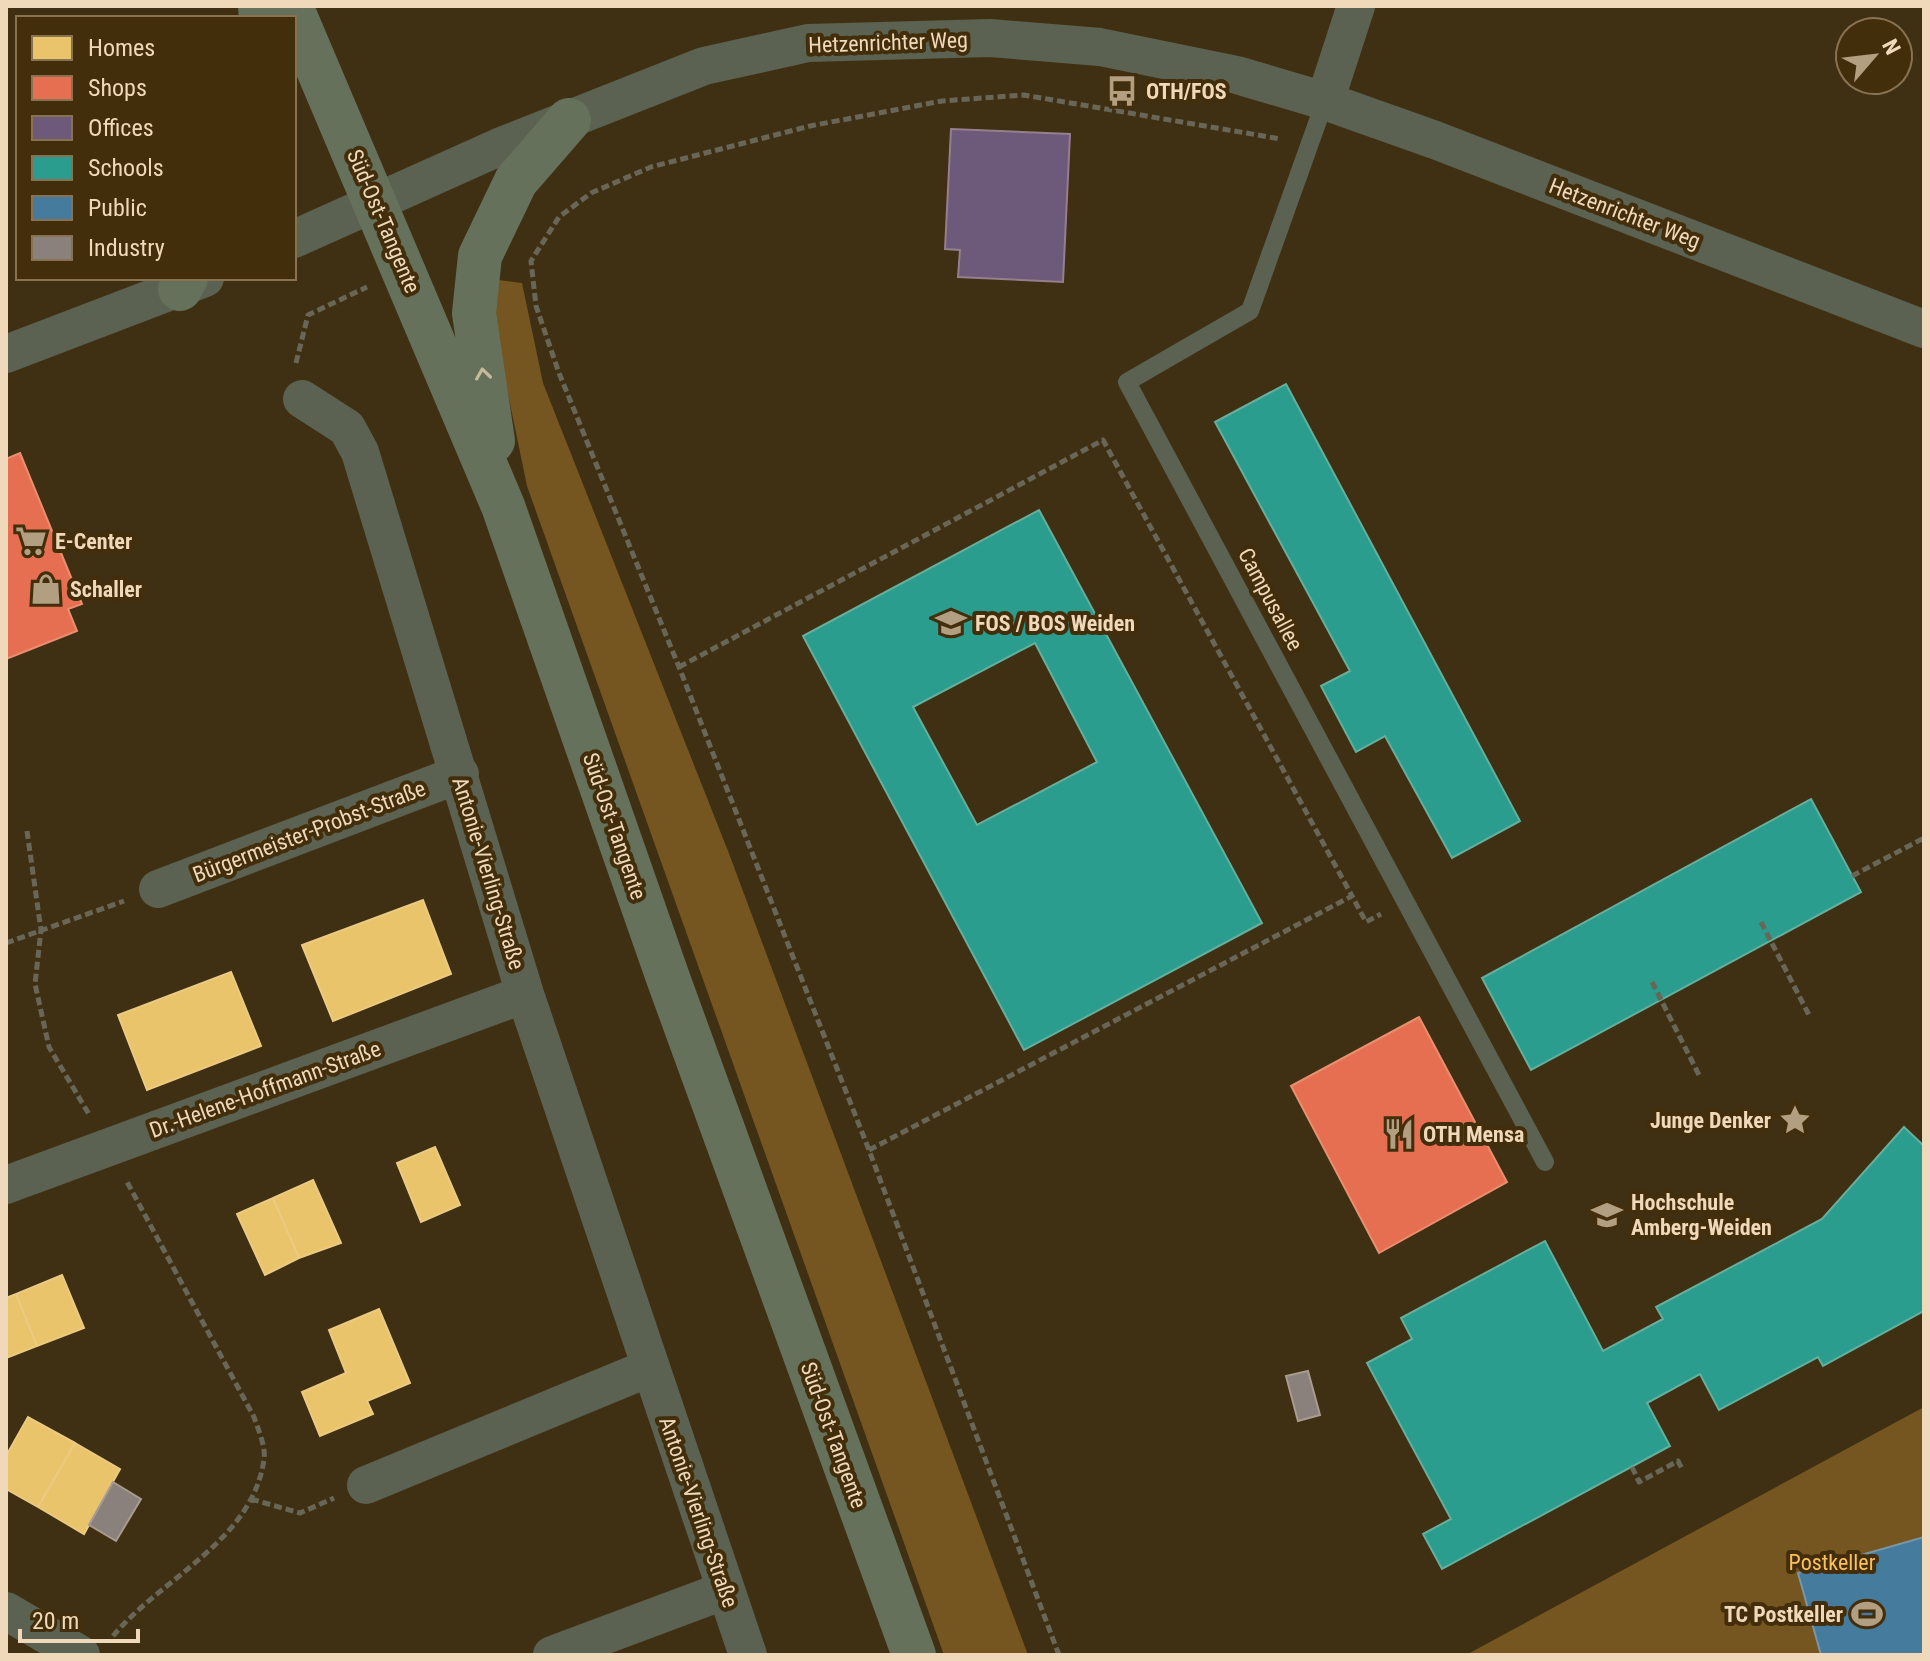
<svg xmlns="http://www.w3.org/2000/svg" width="1930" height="1661" font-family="'Roboto Condensed',sans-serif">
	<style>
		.green { fill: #755520 }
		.homes { fill: #e9c46a; stroke: #ebca82; stroke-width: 2 }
		.shops { fill: #e76f51; stroke: #e98f70; stroke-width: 2 }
		.offices { fill: #6d597a; stroke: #947f8d; stroke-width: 2 }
		.schools { fill: #2a9d8f; stroke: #65af9c; stroke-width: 2; fill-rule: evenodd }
		.public { fill: #457b9d; stroke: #7897a6; stroke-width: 2 }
		.industry { fill: #8a817c; stroke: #a89b8f; stroke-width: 2 }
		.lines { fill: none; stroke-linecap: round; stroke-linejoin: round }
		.path { stroke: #686757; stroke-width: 5; stroke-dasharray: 8 4; stroke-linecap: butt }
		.lane { stroke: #5b6251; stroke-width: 18 }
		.street { stroke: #5b6251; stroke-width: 38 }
		.primary { stroke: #65715a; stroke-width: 44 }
		.oneway { stroke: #c6ba9d }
		.labels { text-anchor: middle; stroke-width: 8; stroke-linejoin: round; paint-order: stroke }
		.street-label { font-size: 22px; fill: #efd9ba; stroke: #432e0b }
		.poi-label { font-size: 22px; font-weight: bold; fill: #efd9ba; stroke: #432e0b; text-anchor: start }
		.park-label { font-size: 22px; fill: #fdc05e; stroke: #432e0b }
	</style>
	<rect width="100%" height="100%" fill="#403013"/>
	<path class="green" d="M484 278 522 283 543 383 728 851 1028 1655H944L527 486Z
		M1924 1407V1655H1466Z"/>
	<path class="homes" d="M423 900 451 974 333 1021 302 945Z
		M231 972 261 1046 147 1090 118 1015Z
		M435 1147 460 1205 421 1222 397 1163Z
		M313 1180 341 1243 299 1258 273 1198Z
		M273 1198 299 1258 265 1275 237 1214Z
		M62 1275 84 1328 37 1346 16 1294Z
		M16 1294 37 1346 6 1358V1298Z
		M379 1309 410 1383 367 1401 373 1414 320 1436 302 1392 346 1373 329 1330Z
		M28 1417 75 1443 38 1507 6 1489V1456Z
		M75 1443 120 1469 84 1534 38 1507Z"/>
	<path class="shops" d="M20 453 82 604 68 609 77 631 6 659V459Z
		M1419 1017 1507 1182 1379 1253 1291 1086Z"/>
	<path class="offices" d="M951 129 1070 134 1063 282 958 277 960 250 945 249Z"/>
	<path class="schools" d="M1286 384 1520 821 1452 858 1385 736 1356 752 1321 686 1350 671 1215 422Z
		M1039 510 1262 923 1024 1050 803 636ZM1035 643 1097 762 977 825 913 707Z
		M1811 799 1861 892 1531 1070 1482 978Z
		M1904 1127 1924 1146V1311L1823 1366 1818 1357 1719 1410 1700 1374 1647 1403 1670 1446 1442 1569 1423 1534 1451 1519 1367 1363 1412 1339 1401 1318 1545 1241 1603 1351 1663 1319 1656 1307 1822 1219Z"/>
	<path class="public" d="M1924 1537V1655H1821L1798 1573Z"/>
	<path class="industry" d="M1308 1371 1320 1415 1298 1421 1286 1376Z
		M113 1482 141 1499 116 1541 89 1525Z"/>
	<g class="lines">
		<path class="path" d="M1116 110 1122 91
			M296 363 308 315 367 287
			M679 667 1103 440 1352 896
			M27 831 41 930 35 984 49 1047 90 1116
			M1852 876 1924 838
			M1761 922 1810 1017
			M6 943 124 901
			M1652 982 1700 1077
			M869 1150 1352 896 1366 922 1381 914
			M1632 1467 1639 1482 1678 1461 1682 1469
			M251 1499 300 1513 334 1498
			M113 1636C161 1578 253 1541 264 1459 266 1447 258 1429 254 1417L126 1180
			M1059 1655 869 1150 679 667 559 373 536 306 531 261 559 217 591 193 651 167 810 126 942 101 1024 95 1281 139"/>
		<path class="lane" d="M1325 101 1250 311 1127 382 1545 1162"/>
		<path class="street" d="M1325 101 1356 6
			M294 239 499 147 704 66 808 43 990 38 1100 47 1237 75 1325 101 1435 140 1924 329
			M6 354 205 278
			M302 399 347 428 360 452 525 994 748 1655
			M158 889 460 774
			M6 1185 525 994
			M366 1485 649 1368
			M6 1611 81 1655
			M552 1655 726 1590"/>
		<path class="primary" d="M260 6 261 18
			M291 6 503 506 668 978 914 1655
			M180 289 186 278
			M493 441 474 313 480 256 516 181 569 120"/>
	</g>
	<defs><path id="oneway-chevron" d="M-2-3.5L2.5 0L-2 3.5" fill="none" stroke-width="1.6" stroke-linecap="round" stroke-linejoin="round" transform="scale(2)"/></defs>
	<use class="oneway" href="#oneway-chevron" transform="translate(483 374) rotate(-98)"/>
	<defs>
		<symbol id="bus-bare" viewBox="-9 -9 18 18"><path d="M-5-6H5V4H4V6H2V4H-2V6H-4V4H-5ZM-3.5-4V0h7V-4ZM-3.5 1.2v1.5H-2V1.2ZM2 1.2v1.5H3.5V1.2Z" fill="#b29e80" stroke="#432e0b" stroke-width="2.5" paint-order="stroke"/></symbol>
		<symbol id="supermarket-bare" viewBox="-9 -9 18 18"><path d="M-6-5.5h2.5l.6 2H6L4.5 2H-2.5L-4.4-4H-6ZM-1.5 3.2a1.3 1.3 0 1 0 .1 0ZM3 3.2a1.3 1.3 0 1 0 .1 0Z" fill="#b29e80" stroke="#432e0b" stroke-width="2.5" paint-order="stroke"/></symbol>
		<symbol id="shop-bare" viewBox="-9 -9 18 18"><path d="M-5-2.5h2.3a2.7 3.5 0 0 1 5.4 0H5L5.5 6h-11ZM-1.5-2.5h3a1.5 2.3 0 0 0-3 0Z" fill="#b29e80" stroke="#432e0b" stroke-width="2.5" paint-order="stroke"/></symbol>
		<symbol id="school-bare" viewBox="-9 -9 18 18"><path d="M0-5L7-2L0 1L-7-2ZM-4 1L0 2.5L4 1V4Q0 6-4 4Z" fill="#b29e80" stroke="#432e0b" stroke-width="2.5" paint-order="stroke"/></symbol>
		<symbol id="sight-bare" viewBox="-9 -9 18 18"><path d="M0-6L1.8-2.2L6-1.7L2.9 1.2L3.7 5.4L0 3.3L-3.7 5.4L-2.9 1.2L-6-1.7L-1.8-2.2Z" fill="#b29e80" stroke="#432e0b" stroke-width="2.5" paint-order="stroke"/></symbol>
		<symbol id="restaurant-bare" viewBox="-9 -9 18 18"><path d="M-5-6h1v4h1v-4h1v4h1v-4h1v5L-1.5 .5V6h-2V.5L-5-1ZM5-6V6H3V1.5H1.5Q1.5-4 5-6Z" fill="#b29e80" stroke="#432e0b" stroke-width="2.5" paint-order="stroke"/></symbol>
		<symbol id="university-bare" viewBox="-9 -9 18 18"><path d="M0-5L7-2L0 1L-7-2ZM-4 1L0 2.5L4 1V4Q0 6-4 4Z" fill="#b29e80" stroke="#432e0b" stroke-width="2.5" paint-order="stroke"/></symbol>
		<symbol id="stadium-bare" viewBox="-9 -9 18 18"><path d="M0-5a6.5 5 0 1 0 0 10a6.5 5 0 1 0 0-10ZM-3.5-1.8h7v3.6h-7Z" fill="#b29e80" stroke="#432e0b" stroke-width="2.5" paint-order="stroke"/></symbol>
	</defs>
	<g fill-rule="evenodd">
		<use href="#bus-bare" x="1100" y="69" width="44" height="44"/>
		<use href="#supermarket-bare" x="9" y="519" width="44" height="44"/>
		<use href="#shop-bare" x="24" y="567" width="44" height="44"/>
		<use href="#school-bare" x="929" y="601" width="44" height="44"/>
		<use href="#sight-bare" x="1773" y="1098" width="44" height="44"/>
		<use href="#restaurant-bare" x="1377" y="1112" width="44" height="44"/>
		<use href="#university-bare" x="1585" y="1193" width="44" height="44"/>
		<use href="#stadium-bare" x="1845" y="1592" width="44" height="44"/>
	</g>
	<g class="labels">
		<g class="street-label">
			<text transform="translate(888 42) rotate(-2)" y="8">Hetzenrichter Weg</text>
			<text transform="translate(1625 213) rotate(21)" y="8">Hetzenrichter Weg</text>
			<text transform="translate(384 221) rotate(67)" y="8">Süd-Ost-Tangente</text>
			<text transform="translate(1271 599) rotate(62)" y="8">Campusallee</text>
			<text transform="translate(615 826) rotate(71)" y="8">Süd-Ost-Tangente</text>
			<text transform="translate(309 831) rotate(-21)" y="8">Bürgermeister-Probst-Straße</text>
			<text transform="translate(489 873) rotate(73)" y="8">Antonie-Vierling-Straße</text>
			<text transform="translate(265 1089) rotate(-20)" y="8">Dr.-Helene-Hoffmann-Straße</text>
			<text transform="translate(834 1435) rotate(70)" y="8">Süd-Ost-Tangente</text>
			<text transform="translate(699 1512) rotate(71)" y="8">Antonie-Vierling-Straße</text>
		</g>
		<g class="poi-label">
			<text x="1146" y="99">OTH/FOS</text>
			<text x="55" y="549">E-Center</text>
			<text x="70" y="597">Schaller</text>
			<text x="975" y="631">FOS / BOS Weiden</text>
			<text x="1771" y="1128" text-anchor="end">Junge Denker</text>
			<text x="1423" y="1142">OTH Mensa</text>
			<text x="1631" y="1210">Hochschule<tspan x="1631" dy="25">Amberg-Weiden</tspan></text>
			<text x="1843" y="1622" text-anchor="end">TC Postkeller</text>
		</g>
		<g class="park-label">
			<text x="1832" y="1570">Postkeller</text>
		</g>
	</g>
	<rect width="1930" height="1661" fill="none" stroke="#efd9ba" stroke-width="16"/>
	<rect x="16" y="16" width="280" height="264" fill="#432e0b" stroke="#887251" stroke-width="2"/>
	<rect x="32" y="36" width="40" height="24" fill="#e9c46a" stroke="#887251" stroke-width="2"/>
	<text x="88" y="56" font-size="24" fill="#efd9ba">Homes</text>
	<rect x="32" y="76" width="40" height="24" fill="#e76f51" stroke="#887251" stroke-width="2"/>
	<text x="88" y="96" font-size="24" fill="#efd9ba">Shops</text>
	<rect x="32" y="116" width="40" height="24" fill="#6d597a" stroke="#887251" stroke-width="2"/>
	<text x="88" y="136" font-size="24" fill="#efd9ba">Offices</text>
	<rect x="32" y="156" width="40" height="24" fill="#2a9d8f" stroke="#887251" stroke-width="2"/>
	<text x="88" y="176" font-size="24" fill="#efd9ba">Schools</text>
	<rect x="32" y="196" width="40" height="24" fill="#457b9d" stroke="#887251" stroke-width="2"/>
	<text x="88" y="216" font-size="24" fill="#efd9ba">Public</text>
	<rect x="32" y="236" width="40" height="24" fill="#8a817c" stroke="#887251" stroke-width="2"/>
	<text x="88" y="256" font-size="24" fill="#efd9ba">Industry</text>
	<g transform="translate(1874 56) rotate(62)"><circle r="38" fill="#432e0b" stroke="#887251" stroke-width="2"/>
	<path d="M0-6L14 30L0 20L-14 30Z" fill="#b29e80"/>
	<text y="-12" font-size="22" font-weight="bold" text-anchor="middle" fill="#efd9ba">N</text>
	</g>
	<path d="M20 1629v12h118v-12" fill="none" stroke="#efd9ba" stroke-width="4"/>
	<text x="32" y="1629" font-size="24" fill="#efd9ba" stroke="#432e0b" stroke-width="6" paint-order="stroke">20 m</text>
</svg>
